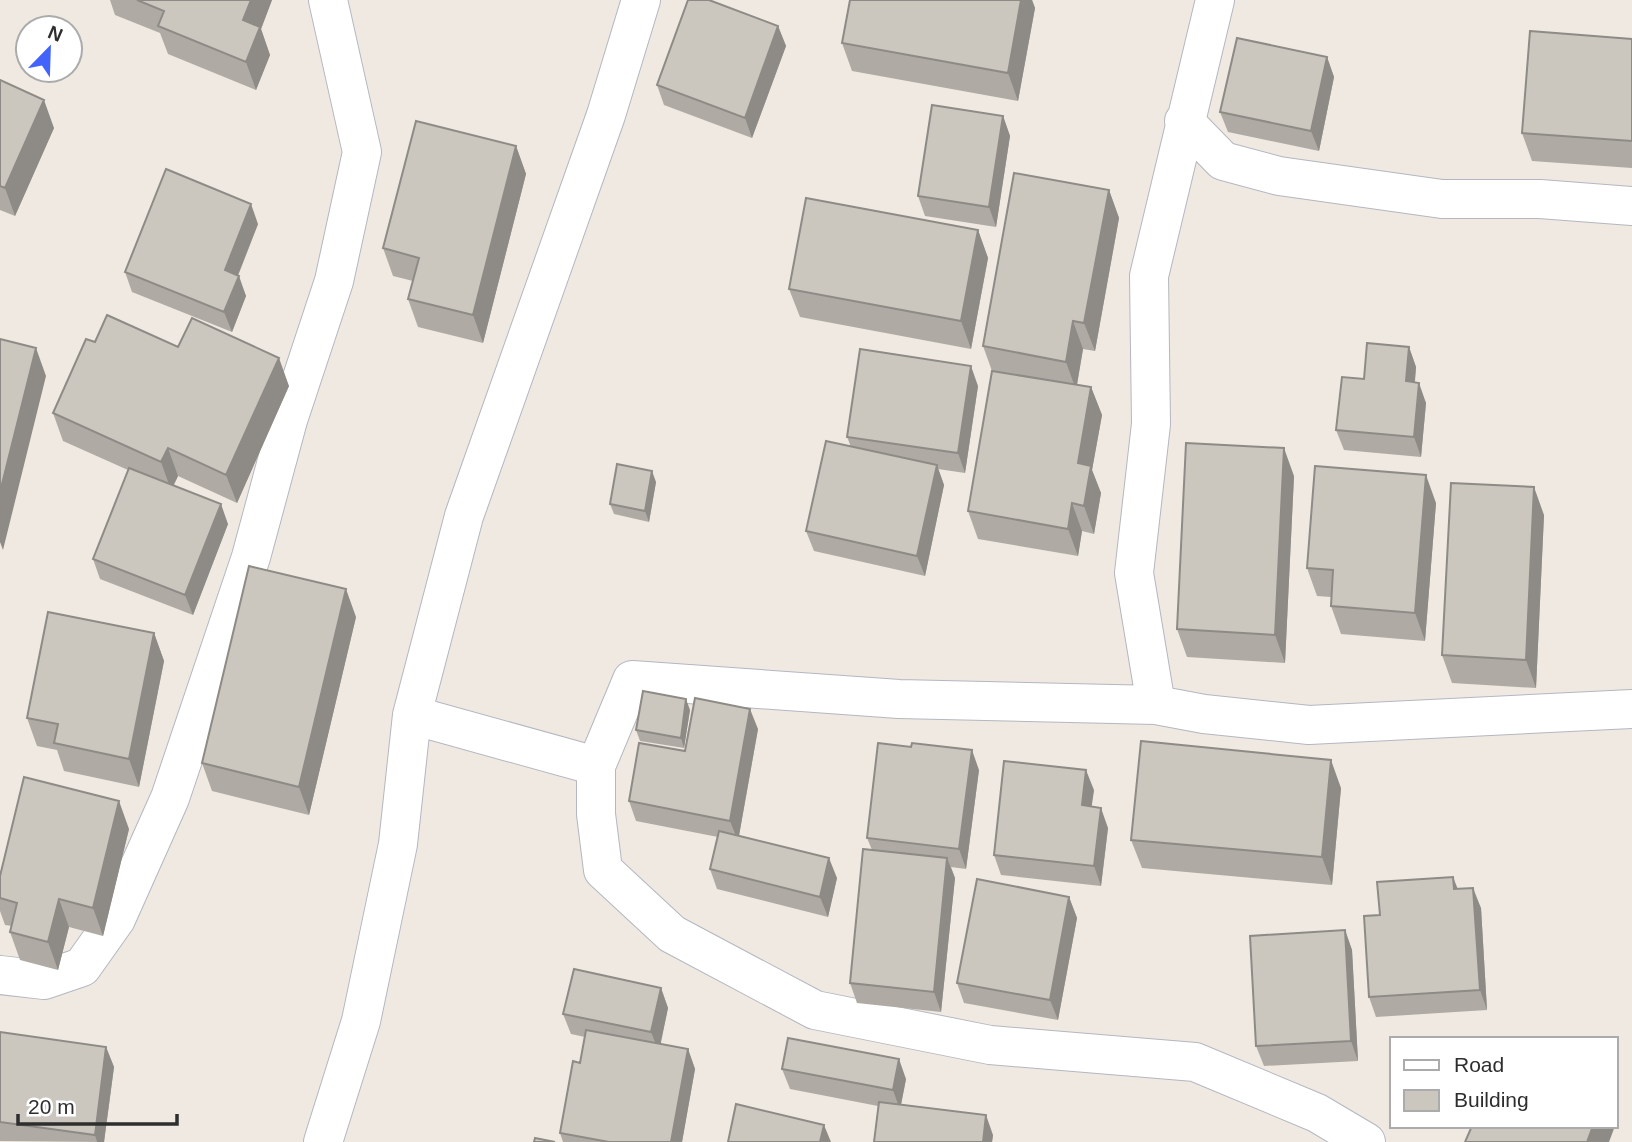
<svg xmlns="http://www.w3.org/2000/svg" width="1632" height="1142" font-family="Arial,sans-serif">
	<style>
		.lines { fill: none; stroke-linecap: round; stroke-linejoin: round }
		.minor-casing { stroke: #b4b7c1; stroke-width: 40 }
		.minor { stroke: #fff; stroke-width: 38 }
		.wall { fill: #afaba4 }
		.shaded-wall { fill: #8e8b86 }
		.building { fill: #cbc7bf; stroke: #8e8b86; stroke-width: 2 }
	</style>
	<rect width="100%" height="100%" fill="#efe9e1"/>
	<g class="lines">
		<defs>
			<path id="minor" d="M1184 121 1223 161 1279 176 1442 199H1540L1632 206
				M1156 705 1134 573 1151 424 1149 276 1215 0
				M412 715 596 766
				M0 975 44 980 82 967 116 919 170 798 251 557 288 420 334 281 362 152 328 0
				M323 1142 361 1021 398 844 412 715 464 516 606 115 641 0
				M1366 1142 1317 1113 1195 1062 990 1045 815 1010 672 934 603 870 596 814V766L632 680 899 699 1156 705 1204 714 1309 725 1632 709"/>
		</defs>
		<use href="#minor" class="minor-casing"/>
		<use href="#minor" class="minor"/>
	</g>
	<path class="wall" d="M110 0H272L261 29 270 55 256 90 168 54 160 33 115 15Z
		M850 0H1032L1035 8 1018 101 852 71 842 43Z
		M778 26 786 46 752 138 664 105 657 85Z
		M1632 39V168L1532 161 1522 133Z
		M1327 57 1334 77 1319 151 1228 132 1220 112Z
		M0 80 54 128 15 216 0 210Z
		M1003 116 1010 136 996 227 925 216 918 196Z
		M516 146 526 174 483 343 418 327 408 299 413 281 393 276 383 248Z
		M1109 190 1119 218 1095 351 1083 349 1077 385 1091 387 1102 415 1092 470 1101 493 1094 534 1082 531 1078 556 978 539 968 511 992 371 983 346Z
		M258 224 238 276 246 296 232 332 132 292 125 272Z
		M978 230 988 258 971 349 800 317 789 289Z
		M95 342 178 347 289 386 237 503 178 476 174 485 228 524 193 615 100 579 93 559 128 470 63 441 53 413Z
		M1409 347 1416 367 1415 382 1426 403 1421 457 1344 450 1336 430 1364 379Z
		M978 386 965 473 938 469 944 485 925 576 814 551 806 531 851 447 847 437Z
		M1294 476 1285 663 1187 657 1177 629Z
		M656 482 649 522 614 514 610 504Z
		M1436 503 1425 641 1341 634 1331 606V597L1317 596 1307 568Z
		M1544 515 1536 688 1452 683 1442 655Z
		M356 617 309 815 212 791 202 763Z
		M154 633 164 661 139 787 64 771 57 750 37 746 27 718Z
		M690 710 684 748 640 741 636 730Z
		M758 729 739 836 837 878 828 917 717 889 710 869 718 837 636 821 629 801 685 751Z
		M979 770 966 869 951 867 955 878 941 1012 857 1003 850 983 872 850 867 838Z
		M1341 788 1332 885 1142 868 1131 840Z
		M1094 790 1091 806 1108 828 1101 886 1001 875 994 855Z
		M129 829 103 936 69 927 58 970 20 960 10 932 12 926 5 925 0 911V876Z
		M1458 889 1481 908 1487 1010 1376 1017 1369 997 1380 915Z
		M1069 897 1077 918 1058 1020 964 1003 957 983Z
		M1345 930 1352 950 1358 1061 1264 1066 1256 1046Z
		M661 988 668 1008 660 1044 688 1049 695 1069 682 1142H563L560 1133 580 1063 585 1037 571 1034 563 1014Z
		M0 1032 106 1047 114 1067 104 1142 0 1141Z
		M782 1069 906 1079 901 1104 993 1135 992 1142H874L878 1106 790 1089Z"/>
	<path class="shaded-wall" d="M251 0H272L261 29 270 55 256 90 246 62 243 20Z
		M1021 0H1032L1035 8 1018 101 1008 73Z
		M778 26 786 46 752 138 745 118Z
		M1327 57 1334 77 1319 151 1311 131Z
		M44 100 54 128 15 216 5 188Z
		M1003 116 1010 136 996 227 989 207Z
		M516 146 526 174 483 343 473 315Z
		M1109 190 1119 218 1095 351 1084 323Z
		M251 204 258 224 232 290 225 270Z
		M978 230 988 258 971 349 961 321Z
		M239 276 246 296 232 332 224 312Z
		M1073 321 1083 349 1076 390 1066 362Z
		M1409 347 1416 367 1413 401 1406 381Z
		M36 348 46 376 3 550 0 542V492Z
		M279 358 289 386 237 503 226 475Z
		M971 366 978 386 965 473 958 453Z
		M1419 383 1426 403 1421 457 1414 437Z
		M1091 387 1102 415 1092 470 1101 493 1094 534 1084 506 1078 463Z
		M168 448 178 476 171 490 161 462Z
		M1284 448 1294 476 1285 663 1275 635Z
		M937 465 944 485 925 576 917 556Z
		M652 471 656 482 649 522 645 511Z
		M1426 475 1436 503 1425 641 1415 613Z
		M1534 487 1544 515 1536 688 1526 660Z
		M1072 503 1082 531 1078 556 1068 529Z
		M221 504 228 524 193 615 185 595Z
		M346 589 356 617 309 815 299 787Z
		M154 633 164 661 139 787 129 759Z
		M686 699 690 710 684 748 681 738Z
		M750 709 758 729 738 841 730 821Z
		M972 750 979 770 966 869 959 849Z
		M1331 760 1341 788 1332 885 1322 857Z
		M1086 770 1094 790 1089 825 1082 805Z
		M119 801 129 829 103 936 93 908Z
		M1101 808 1108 828 1101 886 1094 866Z
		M829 858 837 878 828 917 820 897Z
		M947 858 955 878 941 1012 934 992Z
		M1453 877 1461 897 1454 889Z
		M1473 888 1481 908 1487 1010 1480 990Z
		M1069 897 1077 918 1058 1020 1050 1000Z
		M59 899 69 927 58 970 48 942Z
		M1345 930 1352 950 1358 1061 1351 1041Z
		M661 988 668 1008 659 1052 651 1032Z
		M106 1047 114 1067 104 1142H97L95 1135Z
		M688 1049 695 1069 682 1142H671Z
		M899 1059 906 1079 900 1110 893 1090Z
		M986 1115 993 1135 992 1142H983Z
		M824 1125 831 1142H820Z
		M1593 1126H1615L1609 1142H1587Z"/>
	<path class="building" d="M137 0H251L243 20 260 27 246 62 158 26 164 11Z
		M688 0H709L778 26 745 118 657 85Z
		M850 0H1021L1008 73 842 43Z
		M1530 31 1632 39V141L1522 133Z
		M1237 38 1327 57 1311 131 1220 112Z
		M0 80 44 100 5 188 0 186Z
		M932 105 1003 116 989 207 918 196Z
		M416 121 516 146 473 315 408 299 419 258 383 248Z
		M166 169 251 204 225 270 239 276 224 312 125 272Z
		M1014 173 1109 190 1084 323 1073 321 1066 362 983 346Z
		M806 198 978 230 961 321 789 289Z
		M107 315 178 347 192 318 279 358 226 475 168 448 161 462 53 413 86 339 95 342Z
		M0 339 36 348 0 492Z
		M1367 343 1409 347 1406 381 1419 383 1414 437 1336 430 1342 377 1364 379Z
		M860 349 971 366 958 453 847 437Z
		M992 371 1091 387 1078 463 1091 466 1084 506 1072 503 1068 529 968 511Z
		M826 441 937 465 917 556 806 531Z
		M1186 443 1284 448 1275 635 1177 629Z
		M617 464 652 471 645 511 610 504Z
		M1315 466 1426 475 1415 613 1331 606 1333 570 1307 568Z
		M129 468 221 504 185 595 93 559Z
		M1451 483 1534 487 1526 660 1442 655Z
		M249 566 346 589 299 787 202 763Z
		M48 612 154 633 129 759 54 743 58 724 27 718Z
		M643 691 686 699 681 738 636 730Z
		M695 698 750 709 730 821 629 801 639 743 685 751Z
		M1141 741 1331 760 1322 857 1131 840Z
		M878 743 911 747 912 743 972 750 959 849 867 838Z
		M1004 761 1086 770 1082 805 1101 808 1094 866 994 855Z
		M24 777 119 801 93 908 59 899 48 942 10 932 17 903 0 898V876Z
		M719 831 829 858 820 897 710 869Z
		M863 849 947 858 934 992 850 983Z
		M1453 877 1454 889 1473 888 1480 990 1369 997 1364 916 1380 915 1377 882Z
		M977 879 1069 897 1050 1000 957 983Z
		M1345 930 1351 1041 1256 1046 1250 936Z
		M574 969 661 988 651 1032 563 1014Z
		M586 1030 688 1049 671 1142H609L560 1133 573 1061 580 1063Z
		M0 1032 106 1047 95 1135 0 1122Z
		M788 1038 899 1059 893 1090 782 1069Z
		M879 1102 986 1115 983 1142H874Z
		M736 1104 824 1125 820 1142H728Z
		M1472 1126H1593L1587 1142H1465Z
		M535 1138 555 1142H534Z"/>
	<rect x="1390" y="1037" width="228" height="91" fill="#ffffff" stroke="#ababab" stroke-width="2"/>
	<rect x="1404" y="1060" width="35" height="10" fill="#ffffff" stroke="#ababab" stroke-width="2"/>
	<text x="1454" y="1072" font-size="21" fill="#2e2e2e">Road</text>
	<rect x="1404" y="1090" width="35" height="21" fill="#cbc7bf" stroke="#ababab" stroke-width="2"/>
	<text x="1454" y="1107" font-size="21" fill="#2e2e2e">Building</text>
	<g transform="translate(49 49) rotate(23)"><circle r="33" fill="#ffffff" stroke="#ababab" stroke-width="2"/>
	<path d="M0-5L12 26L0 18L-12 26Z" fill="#4264fb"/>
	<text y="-10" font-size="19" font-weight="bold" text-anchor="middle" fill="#2e2e2e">N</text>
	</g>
	<path d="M18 1114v10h159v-10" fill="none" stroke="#2e2e2e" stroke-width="3.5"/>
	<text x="28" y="1114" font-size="21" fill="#2e2e2e" stroke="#ffffff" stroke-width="5" paint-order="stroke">20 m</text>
</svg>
